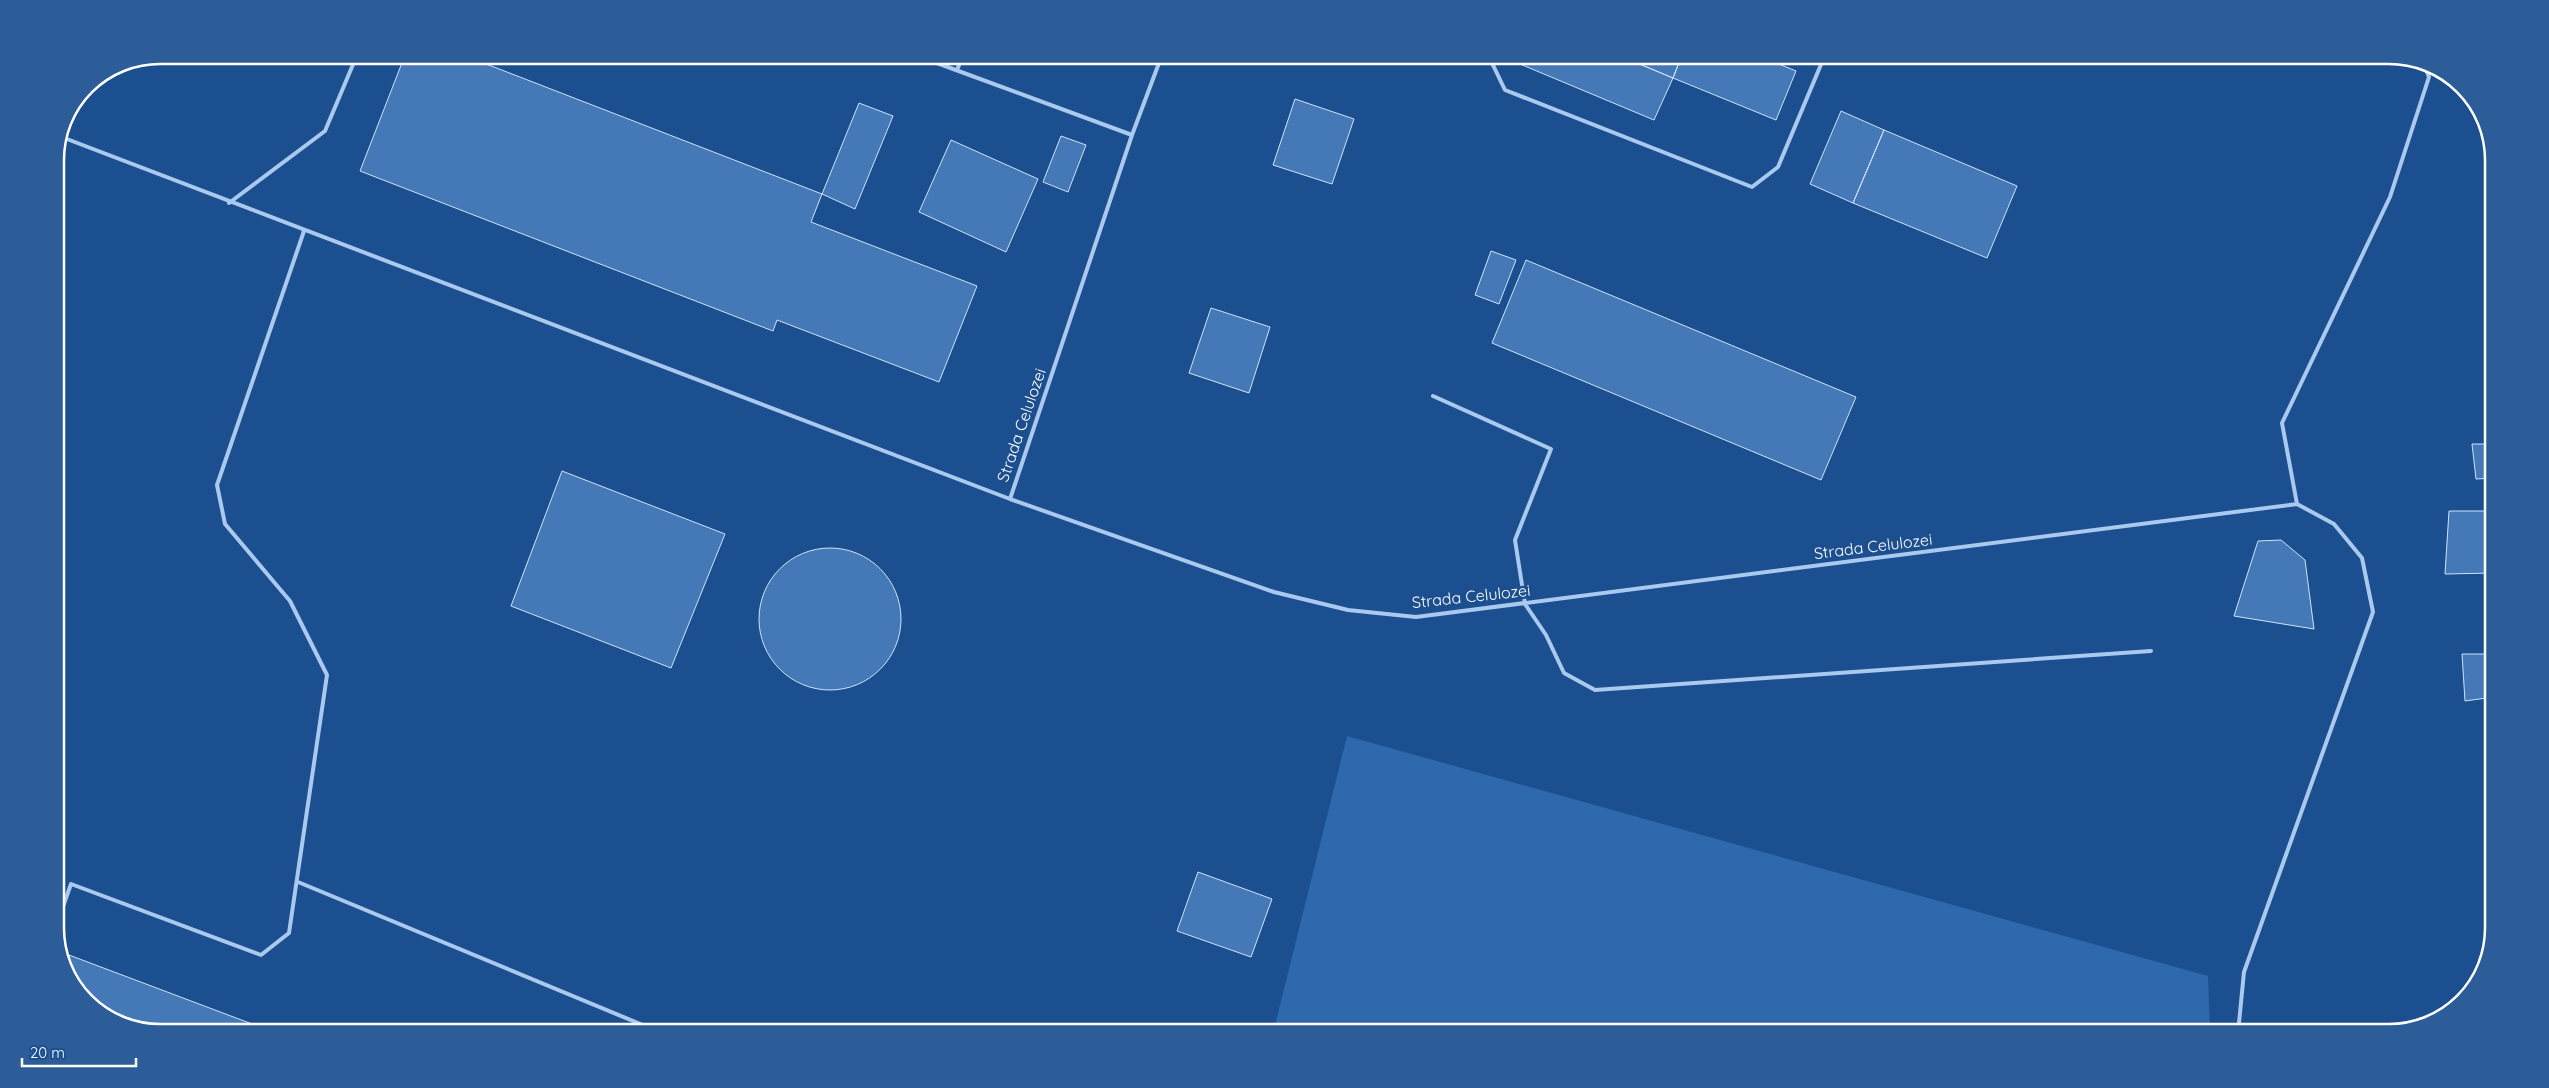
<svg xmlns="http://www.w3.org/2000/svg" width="2549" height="1088" font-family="Quicksand,sans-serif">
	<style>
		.green { fill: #2e69ad }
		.building { fill: #4478b7; stroke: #cfe3fa }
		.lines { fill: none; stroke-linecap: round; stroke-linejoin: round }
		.service { stroke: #a9c9ee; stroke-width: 4 }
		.labels { text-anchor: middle; stroke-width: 5; stroke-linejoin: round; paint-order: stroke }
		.street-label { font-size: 16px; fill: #fff; stroke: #1b4f8f }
		.rim { fill: none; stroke: #fff; stroke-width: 2.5 }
	</style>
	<rect width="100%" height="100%" fill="#1b4f8f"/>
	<path class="green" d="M1347 736 2208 976 2210 1033H1273Z"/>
	<path class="building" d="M405 55H463L822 194 811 222 977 286 939 382 777 320 773 331 360 171Z
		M1509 55H1618L1673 78 1654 120 1508 59Z
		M1618 55H1682L1673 78Z
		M1682 55H1757L1796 71 1776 120 1673 78Z
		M1295 99 1354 119 1332 184 1273 165Z
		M859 103 893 116 855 209 822 194Z
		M1841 111 1884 130 1853 203 1810 184Z
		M1884 130 2017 186 1987 258 1853 203Z
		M1061 136 1086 145 1068 192 1043 182Z
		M951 140 1038 179 1006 252 919 212Z
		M1491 251 1516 260 1499 304 1475 295Z
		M1526 260 1856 397 1821 480 1492 343Z
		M1211 308 1270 327 1249 393 1189 373Z
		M2472 444H2494V478L2476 479Z
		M562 471 725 534 671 668 511 606Z
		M2449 511H2494V573L2445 574Z
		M2281 540 2305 560 2314 629 2234 616 2258 541Z
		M759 619a71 71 0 1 1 142 0a71 71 0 1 1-142 0Z
		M2462 654H2494V697L2465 701Z
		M1198 872 1272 899 1251 957 1177 931Z
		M69 955 276 1033H160L120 1025 76 992 66 964Z"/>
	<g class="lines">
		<path class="service" d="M915 55 1132 135
			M1162 55 1132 135 1010 499 1274 592 1348 610 1416 617 2297 504
			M1495 55 1492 63 1505 90 1752 187 1778 167 1825 55
			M957 70 963 55
			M59 136 1010 499
			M229 203 325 131 357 55
			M1433 396 1551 449 1515 540 1525 604 1546 635 1564 673 1595 690 2151 651
			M2297 504 2282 423 2390 197 2429 77 2423 62
			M298 882 662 1033
			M60 915 71 884 261 955 289 933 327 675 290 601 225 524 217 485 304 231
			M2238 1033 2244 972 2373 612 2362 558 2334 524 2297 504"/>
	</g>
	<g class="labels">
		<g class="street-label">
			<text transform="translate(1021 425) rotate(-71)" y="6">Strada Celulozei</text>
			<text transform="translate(1873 546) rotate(-7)" y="6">Strada Celulozei</text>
			<text transform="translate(1471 596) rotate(-6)" y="6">Strada Celulozei</text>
		</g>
	</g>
	<path d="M0 0H2549V1088H0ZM160 64H2389A96 96 0 0 1 2485 160V928A96 96 0 0 1 2389 1024H160A96 96 0 0 1 64 928V160A96 96 0 0 1 160 64Z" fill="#2d5d98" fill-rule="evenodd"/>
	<path class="rim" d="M160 64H2389A96 96 0 0 1 2485 160V928A96 96 0 0 1 2389 1024H160A96 96 0 0 1 64 928V160A96 96 0 0 1 160 64Z"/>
	<path d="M22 1058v8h114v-8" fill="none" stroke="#ffffff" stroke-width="2.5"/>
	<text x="30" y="1058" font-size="15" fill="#ffffff" stroke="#1b4f8f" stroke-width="4" paint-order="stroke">20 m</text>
</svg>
